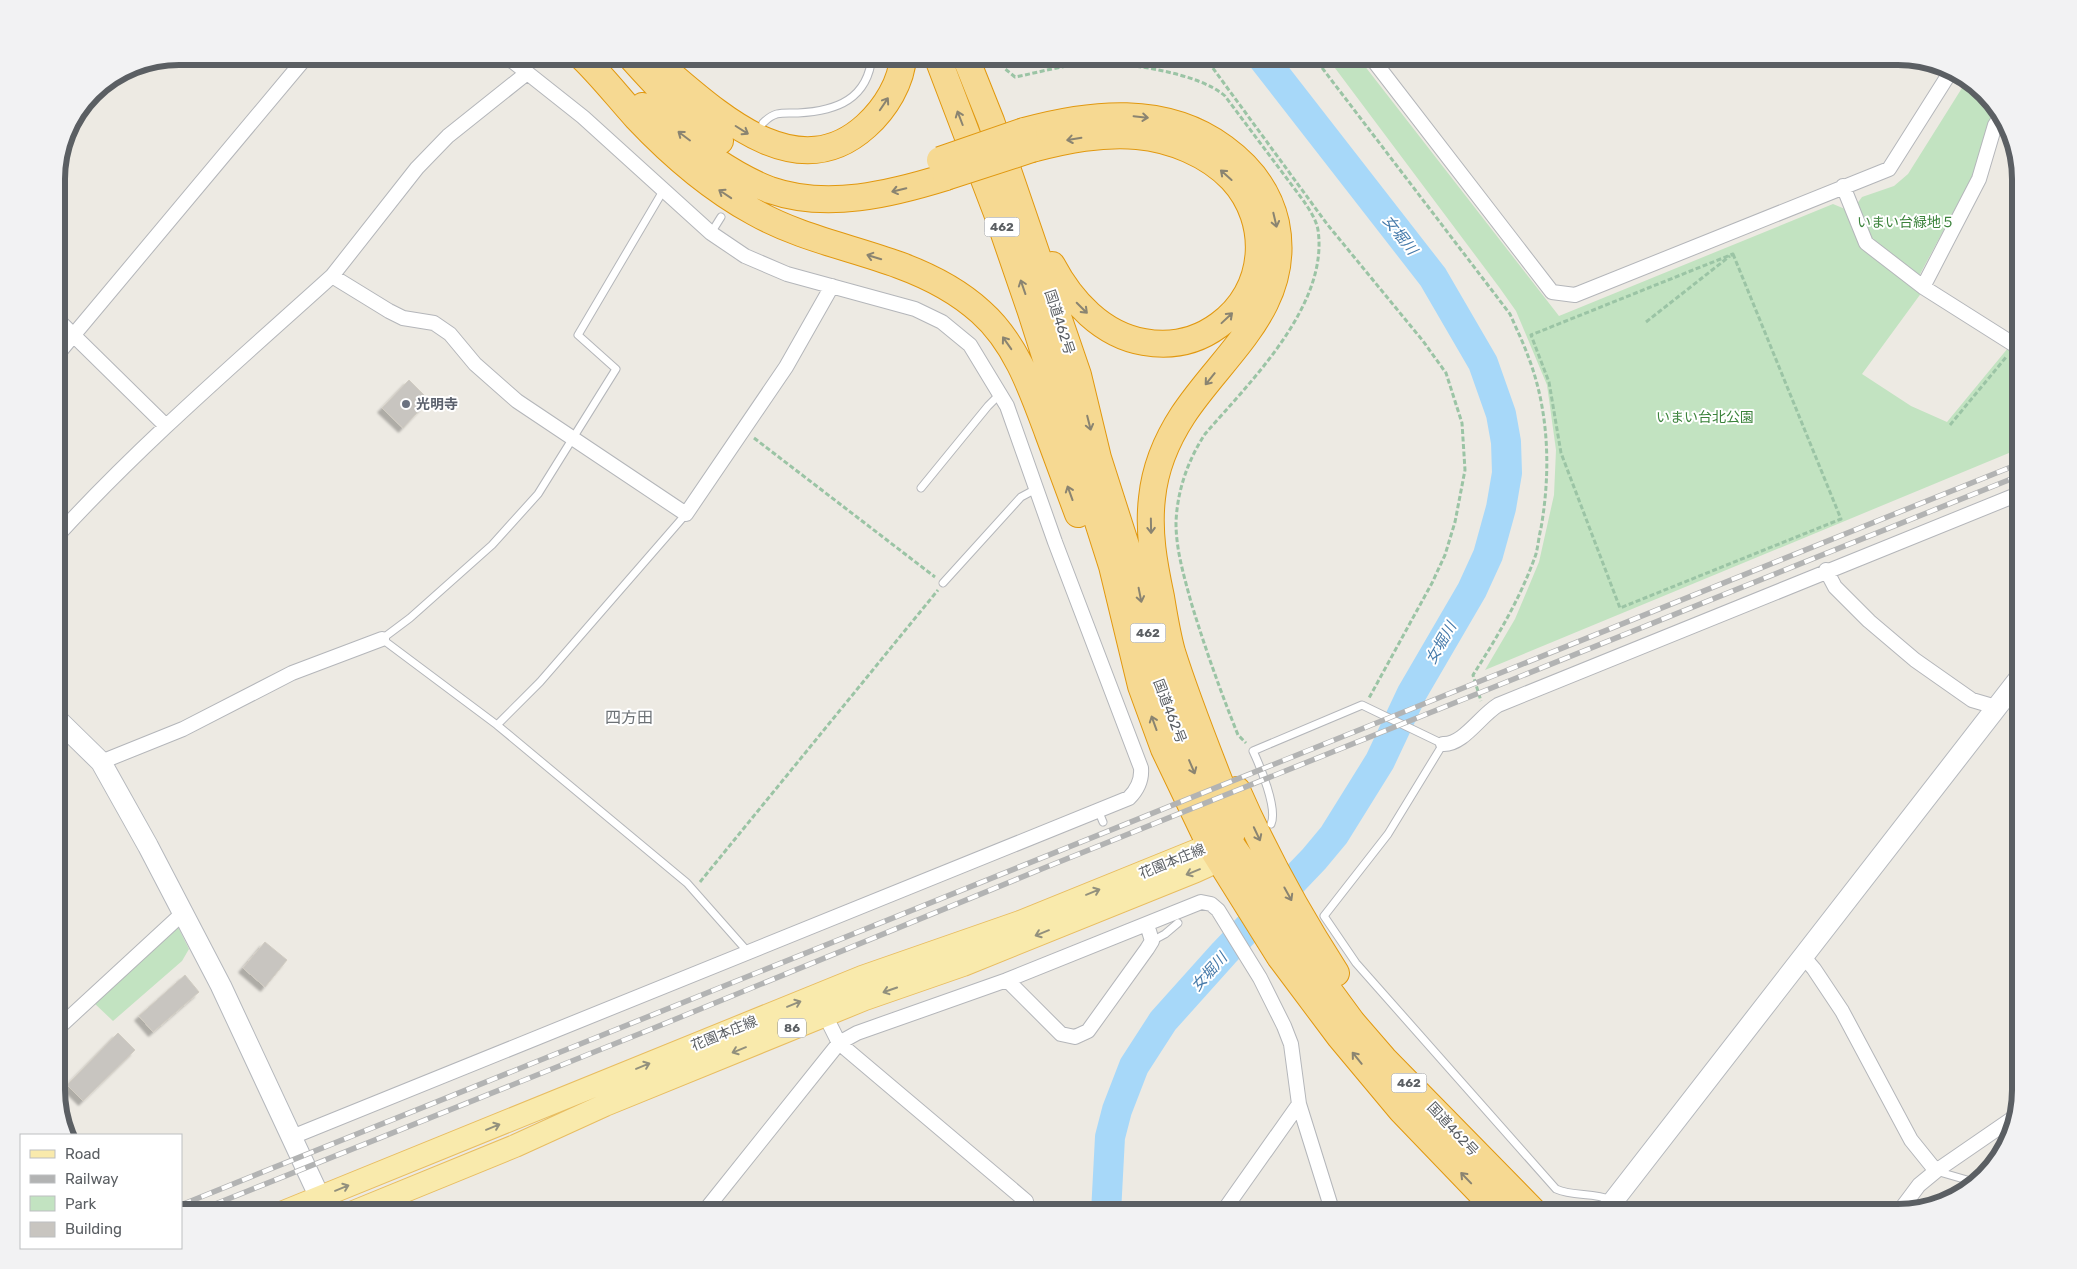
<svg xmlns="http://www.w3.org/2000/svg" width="2077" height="1269" font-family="Rubik,'Noto Sans JP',sans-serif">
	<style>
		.green { fill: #c2e3c1 }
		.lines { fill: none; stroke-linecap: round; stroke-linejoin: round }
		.river { stroke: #a7d8f9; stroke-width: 30 }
		.building { fill: #c8c5c0; stroke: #d1ccc2; filter: url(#shadow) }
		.lane-casing { stroke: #b4b6ba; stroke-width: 9 }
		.street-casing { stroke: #b4b6ba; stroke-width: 16 }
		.secondary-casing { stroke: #b5b8bd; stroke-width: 22 }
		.primary-casing { stroke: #e8bd61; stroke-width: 24 }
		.highway-casing { stroke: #e1980f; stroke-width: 28 }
		.path { stroke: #9bc4a5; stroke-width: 3; stroke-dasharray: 5 2.5; stroke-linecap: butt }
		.lane { stroke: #fff; stroke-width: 7 }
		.street { stroke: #fff; stroke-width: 14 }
		.secondary { stroke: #fff; stroke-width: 20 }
		.primary { stroke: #f9eaac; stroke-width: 22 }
		.highway { stroke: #f6d992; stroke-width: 26 }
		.rail-casing { stroke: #b2b3b3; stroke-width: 5.5 }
		.rail { stroke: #fff; stroke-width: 4; stroke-dasharray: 11; stroke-linecap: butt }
		.highway-bridge-casing { stroke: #e1980f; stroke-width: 28; stroke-linecap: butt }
		.highway-bridge { stroke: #f6d992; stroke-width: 26 }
		.oneway { stroke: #8a8471 }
		.oneway2 { stroke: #92907d }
		.worship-dot { fill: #6b7280; stroke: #fff; stroke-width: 2 }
		.labels { text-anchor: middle; stroke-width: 4; stroke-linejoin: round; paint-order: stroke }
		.shield { fill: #fff; stroke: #8c8f92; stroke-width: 1 }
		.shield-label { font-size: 12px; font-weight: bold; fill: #5b5f63 }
		.park-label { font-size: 14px; fill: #3b833b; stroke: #fff }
		.street-label { font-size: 14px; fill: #5b5f63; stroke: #fff }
		.worship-label { font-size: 14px; font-weight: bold; fill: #5b616d; stroke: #fff; text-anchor: start }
		.water-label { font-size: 15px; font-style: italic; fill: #457aaa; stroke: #fff }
		.quarter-label { font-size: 16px; fill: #6c7175; stroke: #fff }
		.rim { fill: none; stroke: #5b5f63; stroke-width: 6 }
	</style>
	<defs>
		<filter id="shadow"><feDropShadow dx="-4.5" dy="4.5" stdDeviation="1" flood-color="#0004"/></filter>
	</defs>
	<rect width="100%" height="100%" fill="#edeae3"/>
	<path class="green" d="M1326 56H1357L1559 316 1833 204 1845 209 1860 247 1922 292 1862 374 1911 406 1947 422 2008 348 2021 355V448L1485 670 1515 619 1539 562 1554 495 1556 450 1547 385 1516 311 1499 287Z
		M1967 80 1997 110 1988 123 1977 168 1919 276 1871 243 1856 205 1862 197 1894 186 1908 174Z
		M177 925 189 949 182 961 113 1021 93 1002Z"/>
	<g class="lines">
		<path class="river" d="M1106 1213 1110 1137 1117 1110 1134 1066 1163 1021 1224 953 1314 859 1334 835 1380 761 1412 693 1472 590 1488 555 1501 508 1507 473 1506 442 1501 414 1483 363 1433 277 1261 56"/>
	</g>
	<path class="building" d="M409 380 429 400 403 428 382 408Z
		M265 942 287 960 265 987 243 968Z
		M185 975 199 992 153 1032 139 1016Z
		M118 1033 135 1050 83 1101 67 1085Z"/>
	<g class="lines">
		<defs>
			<path id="lane" d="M763 123C775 111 782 113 798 113 837 111 868 99 872 56
				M663 191 578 335 616 369 538 494 492 545 410 618 382 639 497 725 687 883 748 952
				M711 233 721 217
				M921 488 988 406 1000 394
				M943 583 1021 497 1036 489
				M497 725 540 682 686 514
				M1098 810 1103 822
				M1271 824C1278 809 1260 766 1253 751L1362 705 1443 744 1388 834 1324 916 1356 963 1556 1189C1574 1197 1593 1192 1611 1200
				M1152 941 1165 934 1178 923
				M1936 1171 1974 1182"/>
			<path id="street" d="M1370 56 1552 292 1575 295 1889 169 1951 71
				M1843 186 1866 243 1923 287 2021 349
				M332 276 417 168 448 136 527 73
				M1923 287 1979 179 1995 125 2002 115
				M56 318 165 425
				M56 356 307 56
				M56 537C142 443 238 361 332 276L389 311 403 318 434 323 450 334 475 364 517 401 686 514 786 367 832 286
				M1826 570 1835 587 1869 621 1915 660 1972 700 1996 707
				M1443 744C1463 745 1480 716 1498 705L2021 493
				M101 762 183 729 292 673 382 639
				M1802 955 1814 969 1842 1011 1911 1140 1936 1171
				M1007 980 1061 1034 1075 1037 1088 1031 1147 949 1152 941 1149 931
				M825 1015 839 1043 1026 1201 1017 1213
				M56 1030 183 913
				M292 1137 1129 798C1138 789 1142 780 1141 768L1055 542 1007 406 970 345 942 322 915 309 787 274 745 256 711 233 583 117 506 56
				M703 1213 839 1043 857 1033 1007 980 1201 902 1211 904 1218 910 1260 978 1284 1026 1291 1044 1299 1104 1333 1213
				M1222 1213 1299 1104
				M1898 1213 1919 1185 1936 1171 2013 1118"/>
			<path id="secondary" d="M56 718 101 762 148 846 221 986 327 1213
				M1604 1213 2021 676"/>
			<path id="primary" d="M281 1213 862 977 1020 922 1210 845 1226 844
				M351 1213 515 1146 605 1105 865 999 963 965 1196 871 1218 861 1228 846"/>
			<path id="highway" d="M581 56C601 75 618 97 637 118 671 154 710 188 754 212 800 238 850 247 899 265 929 276 957 290 981 312 1016 343 1032 390 1048 433 1058 460 1068 487 1078 514
				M630 56C658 87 686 118 720 141
				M649 56C706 102 791 194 866 126 885 109 902 82 903 56
				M937 56 998 216 1031 312 1112 566 1141 686 1164 749 1210 845 1280 957 1340 1037 1401 1110 1500 1213
				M965 56 991 121 1078 375 1098 458 1138 583 1157 680 1191 766 1213 814 1230 843 1253 876 1294 943 1352 1022 1384 1059 1535 1213
				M643 106C682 136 723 172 770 190 827 210 891 194 946 177
				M1024 131C1090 113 1165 104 1224 148 1250 167 1269 191 1276 223 1293 306 1223 354 1183 415 1166 441 1155 468 1152 498 1148 532 1154 564 1161 597 1164 615 1167 634 1172 652 1189 706 1211 759 1231 811L1234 824 1231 836
				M1032 149C1067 140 1101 133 1137 136 1171 139 1208 154 1232 179 1272 222 1267 291 1219 325 1196 342 1172 347 1144 342 1102 335 1071 301 1052 265
				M1237 790C1265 854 1298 914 1336 973"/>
		</defs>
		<use href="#lane" class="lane-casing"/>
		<use href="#street" class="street-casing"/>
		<use href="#secondary" class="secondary-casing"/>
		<use href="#primary" class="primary-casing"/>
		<use href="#highway" class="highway-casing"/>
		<path class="path" d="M999 56 1004 68 1015 77C1041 72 1067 64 1094 63 1129 63 1199 73 1225 96L1303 200C1309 209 1316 219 1318 230 1329 305 1250 382 1205 434 1188 460 1177 491 1176 523 1176 550 1184 576 1191 602 1205 648 1220 690 1238 735L1246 743
			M1204 56 1327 224 1423 341 1446 373 1462 423 1465 470 1455 522 1445 555 1432 583 1369 698
			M1313 56 1510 314C1516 328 1523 342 1528 356 1549 410 1551 471 1541 528 1539 536 1538 546 1536 554 1521 597 1498 636 1473 675L1481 701
			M1733 254 1841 519 1620 608 1561 453 1549 382 1531 335Z
			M1646 322 1730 256
			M1950 425 2007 356
			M754 438 935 577
			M700 882 938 590"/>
		<use href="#lane" class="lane"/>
		<use href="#street" class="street"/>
		<use href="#secondary" class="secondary"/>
		<use href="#primary" class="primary"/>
		<use href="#highway" class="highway"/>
		<defs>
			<path id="rail" d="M181 1205 2021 463
				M193 1213 654 1028 1044 868 2021 475"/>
		</defs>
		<use href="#rail" class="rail-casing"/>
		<use href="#rail" class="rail"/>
		<defs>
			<path id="highway-bridge" d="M940 160 1024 131
				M946 177 1032 149"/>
		</defs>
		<use href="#highway-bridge" class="highway-bridge-casing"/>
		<use href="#highway-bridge" class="highway-bridge"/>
	</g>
	<defs><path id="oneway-shaft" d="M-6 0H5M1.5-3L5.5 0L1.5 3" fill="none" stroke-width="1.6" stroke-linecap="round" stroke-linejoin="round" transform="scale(1.25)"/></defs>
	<g class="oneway">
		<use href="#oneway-shaft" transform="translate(884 104) rotate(-56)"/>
		<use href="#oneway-shaft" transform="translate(1141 117) rotate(6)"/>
		<use href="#oneway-shaft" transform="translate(960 118) rotate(-111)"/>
		<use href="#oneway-shaft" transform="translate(742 130) rotate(32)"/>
		<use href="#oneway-shaft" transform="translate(684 136) rotate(-143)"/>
		<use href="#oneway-shaft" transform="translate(1074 139) rotate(171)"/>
		<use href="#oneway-shaft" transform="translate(1226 175) rotate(-138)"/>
		<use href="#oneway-shaft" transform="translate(899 190) rotate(167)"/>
		<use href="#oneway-shaft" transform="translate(725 194) rotate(-146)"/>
		<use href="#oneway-shaft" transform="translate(1275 220) rotate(77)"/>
		<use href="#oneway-shaft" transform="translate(874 257) rotate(-163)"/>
		<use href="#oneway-shaft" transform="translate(1023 287) rotate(-109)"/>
		<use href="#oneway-shaft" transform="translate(1082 308) rotate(45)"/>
		<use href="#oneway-shaft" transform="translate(1227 318) rotate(-43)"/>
		<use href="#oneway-shaft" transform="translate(1007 343) rotate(-125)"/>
		<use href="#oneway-shaft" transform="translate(1210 379) rotate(129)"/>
		<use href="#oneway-shaft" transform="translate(1089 423) rotate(76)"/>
		<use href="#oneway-shaft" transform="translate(1070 493) rotate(-110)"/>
		<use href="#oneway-shaft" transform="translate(1151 526) rotate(89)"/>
		<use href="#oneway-shaft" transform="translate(1140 595) rotate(79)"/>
		<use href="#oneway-shaft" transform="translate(1154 723) rotate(-110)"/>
		<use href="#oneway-shaft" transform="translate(1192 767) rotate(67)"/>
		<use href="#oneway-shaft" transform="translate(1257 834) rotate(65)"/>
		<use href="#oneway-shaft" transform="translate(1288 894) rotate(61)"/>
		<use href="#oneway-shaft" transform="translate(1357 1058) rotate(-129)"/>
		<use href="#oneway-shaft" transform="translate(1466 1178) rotate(-134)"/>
	</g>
	<g class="oneway2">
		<use href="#oneway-shaft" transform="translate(1193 872) rotate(158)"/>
		<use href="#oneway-shaft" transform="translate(1093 892) rotate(-22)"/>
		<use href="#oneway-shaft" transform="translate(1042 933) rotate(158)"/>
		<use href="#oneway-shaft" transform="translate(890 990) rotate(161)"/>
		<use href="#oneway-shaft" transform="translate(794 1004) rotate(-22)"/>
		<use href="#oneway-shaft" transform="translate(739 1050) rotate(158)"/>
		<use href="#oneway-shaft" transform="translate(643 1066) rotate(-22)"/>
		<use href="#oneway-shaft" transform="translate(493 1127) rotate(-22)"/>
		<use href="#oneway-shaft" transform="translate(342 1188) rotate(-22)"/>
	</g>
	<circle class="worship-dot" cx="406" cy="404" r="5"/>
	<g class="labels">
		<g class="shield">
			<rect x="984.5" y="217.5" width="35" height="19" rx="4"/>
			<rect x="1130.5" y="623.5" width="35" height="19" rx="4"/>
			<rect x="778" y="1018.5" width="28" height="19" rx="4"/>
			<rect x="1391.5" y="1073.5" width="35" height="19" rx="4"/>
		</g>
		<g class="shield-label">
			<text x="1002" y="231">462</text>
			<text x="1148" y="637">462</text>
			<text x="792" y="1032">86</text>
			<text x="1409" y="1087">462</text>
		</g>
		<g class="park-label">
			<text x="1906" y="227">いまい台緑地５</text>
			<text x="1705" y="422">いまい台北公園</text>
		</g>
		<g class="street-label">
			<text transform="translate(1060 322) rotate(72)" y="5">国道462号</text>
			<text transform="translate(1170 711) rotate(69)" y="5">国道462号</text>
			<text transform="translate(1172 861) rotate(-22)" y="5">花園本庄線</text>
			<text transform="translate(724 1033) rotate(-22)" y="5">花園本庄線</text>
			<text transform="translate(1453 1129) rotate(47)" y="5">国道462号</text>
		</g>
		<g class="worship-label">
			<text x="416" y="409">光明寺</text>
		</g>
		<g class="water-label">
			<text transform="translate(1400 235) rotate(52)" y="5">女堀川</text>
			<text transform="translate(1441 643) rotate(-60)" y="5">女堀川</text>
			<text transform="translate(1209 972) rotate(-48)" y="5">女堀川</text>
		</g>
		<g class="quarter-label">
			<text x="629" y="723">四方田</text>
		</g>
	</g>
	<path d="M0 0H2077V1269H0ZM179 65H1898A114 114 0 0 1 2012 179V1090A114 114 0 0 1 1898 1204H179A114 114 0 0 1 65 1090V179A114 114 0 0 1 179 65Z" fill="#f2f2f3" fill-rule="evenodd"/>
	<path class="rim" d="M179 65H1898A114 114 0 0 1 2012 179V1090A114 114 0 0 1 1898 1204H179A114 114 0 0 1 65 1090V179A114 114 0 0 1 179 65Z"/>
	<rect x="20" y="1134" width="162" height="115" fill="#ffffff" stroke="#bdbfc1"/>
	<rect x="30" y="1150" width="25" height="8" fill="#f9eaac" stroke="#bdbfc1"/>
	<text x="65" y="1159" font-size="15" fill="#5b5f63">Road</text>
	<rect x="30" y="1175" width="25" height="8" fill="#b2b3b3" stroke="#bdbfc1"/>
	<text x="65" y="1184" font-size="15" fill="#5b5f63">Railway</text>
	<rect x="30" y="1196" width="25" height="15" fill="#c2e3c1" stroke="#bdbfc1"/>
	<text x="65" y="1209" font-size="15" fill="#5b5f63">Park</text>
	<rect x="30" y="1222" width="25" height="15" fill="#c8c5c0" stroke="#bdbfc1"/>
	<text x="65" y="1234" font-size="15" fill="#5b5f63">Building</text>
</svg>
